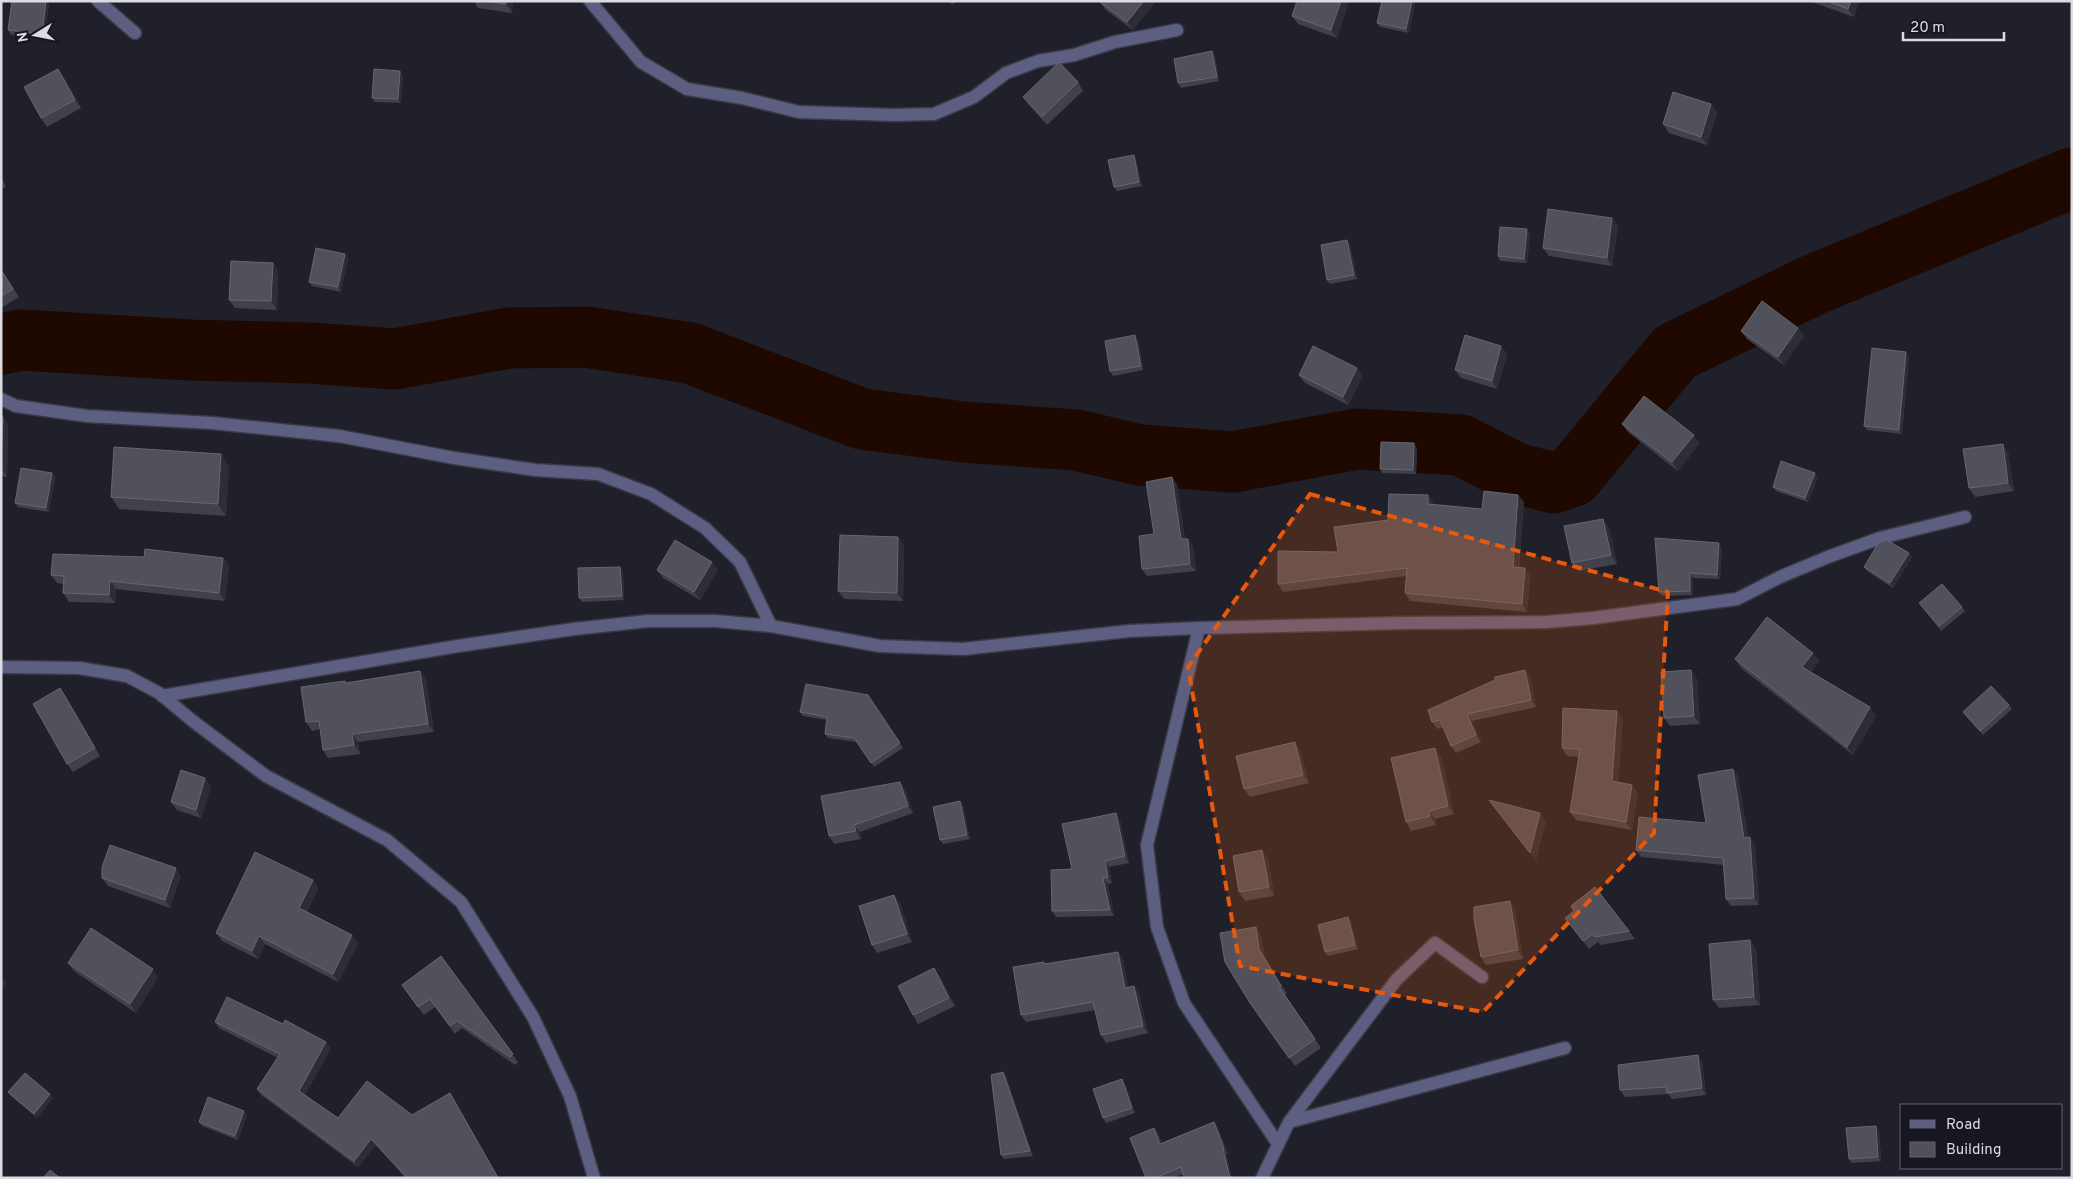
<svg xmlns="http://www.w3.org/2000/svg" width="2073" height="1179" font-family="Overpass,sans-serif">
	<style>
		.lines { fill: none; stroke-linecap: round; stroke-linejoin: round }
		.river { stroke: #1e0800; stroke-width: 61 }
		.minor-casing { stroke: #393a44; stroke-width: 15 }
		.minor { stroke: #5c5f82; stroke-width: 12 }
		.wall { fill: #40414a }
		.shaded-wall { fill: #2c2d37 }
		.building { fill: #50515b; stroke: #666770 }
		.marked { fill: #e8590c; fill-opacity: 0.2; stroke: #e8590c; stroke-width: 4; stroke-dasharray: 10 6; stroke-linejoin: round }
	</style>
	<rect width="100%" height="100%" fill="#1f202a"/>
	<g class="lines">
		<path class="river" d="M1 344 21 340 190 350 309 353 395 359 509 338 586 337 690 353 862 419 963 432 1076 440 1140 455 1233 462 1357 439 1461 445 1515 473 1554 483 1573 476 1675 352 1813 285 2072 178"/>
		<defs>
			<path id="minor" d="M98 1 135 33
				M590 1 641 62 687 89 742 98 799 112 894 115 934 114 974 97 1006 73 1038 61 1074 55 1115 42 1177 30
				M1 399 16 406 87 416 212 423 339 436 454 458 535 470 598 474 651 494 705 528 740 562 771 626
				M1199 628 1147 845 1157 927 1184 1003 1278 1144
				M1 667 79 668 127 676 159 693 194 722 266 776 387 840 461 902 533 1017 570 1096 594 1178
				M162 696 458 646 574 629 648 621H716L771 626 880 646 963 649 1129 631 1199 628 1402 623 1547 622 1593 618 1737 599 1780 577 1828 557 1880 538 1965 517
				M1289 1122 1397 979 1435 943 1482 977
				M1262 1178 1289 1122 1565 1048"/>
		</defs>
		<use href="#minor" class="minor-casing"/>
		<use href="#minor" class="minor"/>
	</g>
	<path class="wall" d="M474 1H513L512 13 478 8Z
		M949 1H956L952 5Z
		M1156 1 1133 30 1106 10 1100 2Z
		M1297 1H1349L1337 38 1298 24 1292 16Z
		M1382 1H1414L1415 3 1409 33 1380 27 1377 23Z
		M1809 1H1859L1854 17Z
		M49 4 44 39 11 35 8 30Z
		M1215 56 1219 81 1181 88 1178 83Z
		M403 75 401 103 375 102 372 98Z
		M64 77 81 108 47 127 41 118Z
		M1078 82 1083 91 1047 125 1029 105 1023 97Z
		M1711 104 1717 113 1707 145 1669 133 1663 124Z
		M1136 159 1142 186 1117 191 1114 187Z
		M1 176 6 187 1 189Z
		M1612 218 1618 226 1612 266 1549 256 1543 248Z
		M1530 234 1527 263 1500 261 1498 256Z
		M1350 244 1357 279 1330 284 1327 280Z
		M345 254 348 258 341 292 312 286 309 282Z
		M273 263 278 271 277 310 235 308 229 300Z
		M1 269 19 297 1 308Z
		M1798 328 1804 336 1784 365 1747 339 1741 331Z
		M1138 339 1143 370 1113 376 1110 371Z
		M1501 346 1507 354 1497 389 1461 378 1455 370Z
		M1909 356 1902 434 1867 430 1864 426Z
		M1299 375 1363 376 1348 405 1305 383Z
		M1 416 3 417 8 425 7 477 1 476Z
		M1622 424 1700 443 1678 471 1628 432Z
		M1417 448 1416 474 1382 473 1380 469Z
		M2008 452 2014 491 1975 497 1969 488Z
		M229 466 226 516 119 509 111 497Z
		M52 473 55 477 49 512 18 507 15 503Z
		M1172 477 1177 485 1185 539H1188L1193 546 1196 571 1147 576 1142 569Z
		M1818 477 1808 502 1776 491 1773 487Z
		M1518 495 1524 502 1519 568H1525L1530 576 1527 612 1410 601 1405 593 1406 576 1283 592 1278 584 1338 552 1388 520 1433 502V505L1482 509Z
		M1609 527 1617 564 1578 571 1572 563Z
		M898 537 904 546 903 601 844 599 838 591Z
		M1722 548 1720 579 1693 578V595L1662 596 1659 592Z
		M1909 553 1912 557 1893 588 1867 571 1864 567Z
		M144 557 223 558 229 566 225 601 116 589 115 603 69 602 63 593V584L57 583 51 575Z
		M620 567 623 571 624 600 582 602 579 598Z
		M657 570H718L700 600 663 578Z
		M1919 603 1962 607 1965 611 1941 631Z
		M1813 653 1819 661 1811 672 1876 716 1853 755 1741 668 1735 659Z
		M1691 670 1697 679 1700 724 1670 726 1664 718Z
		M420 671 426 679 434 732 358 742 360 754 328 758 323 750 320 729 312 731 306 722 345 681 346 683Z
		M1530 677 1536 707 1472 721 1481 742 1456 753 1451 746 1443 727 1437 729 1432 722Z
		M868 695 903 748 874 767 857 742 828 738 825 734 827 720 803 716 800 712Z
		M66 696 100 756 73 772 67 764Z
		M2009 705 2012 709 1983 735 1963 712Z
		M1623 719 1618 782 1632 785 1638 793 1632 830 1576 820 1570 812 1579 757 1567 756 1562 748Z
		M1300 750 1309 783 1250 797 1244 789Z
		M1441 756 1454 814 1435 819 1436 825 1411 831 1406 822Z
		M1733 769 1738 776 1748 837 1755 845 1759 905 1731 906 1726 899 1724 865 1641 857 1636 850 1706 823Z
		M211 786 201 818 177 810 171 802Z
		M905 789 913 813 860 832 861 839 834 844 829 836Z
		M960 801 963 805 970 839 943 844 940 840Z
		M1120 820 1129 863 1109 867 1112 883 1108 884 1114 916 1056 917 1052 911 1072 869Z
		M1268 859 1274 896 1245 901 1239 892Z
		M181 876 170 908 108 886 102 878Z
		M313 880 318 889 307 912 352 935 358 944 338 982 265 944 258 959 222 941 216 933Z
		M900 903 912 942 877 953 872 945Z
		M1515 910 1523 959 1486 965 1481 957Z
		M1348 917 1351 922 1358 949 1328 956 1325 952Z
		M1565 918 1629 931 1635 939 1601 945 1598 942 1589 949Z
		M1256 927 1261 936 1265 957 1287 994 1285 995 1321 1048 1295 1066 1250 1003Z
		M1750 940 1756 949 1760 1005 1719 1008 1713 1000Z
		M1118 952 1123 959 1128 987 1139 993 1148 1033 1106 1043 1101 1035 1095 1010 1026 1022 1021 1015 1046 964Z
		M441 956 518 1062 515 1065 462 1028 455 1034 435 1007 424 1015 402 985Z
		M68 963 158 977 136 1013 74 971Z
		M934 968 940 977 955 1006 918 1024 913 1015Z
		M215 1022 331 1048 305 1095 338 1118 412 1115 450 1093 454 1100 499 1178H406L376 1145 358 1167 261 1095 257 1089 278 1058 219 1028Z
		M1702 1061 1706 1095 1672 1099 1668 1094 1625 1097 1620 1090Z
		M1003 1072 1006 1076 1033 1156 1004 1159 1001 1155Z
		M1125 1083 1135 1113 1106 1123 1103 1118Z
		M8 1092 50 1094 53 1098 37 1118 11 1096Z
		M247 1115 238 1140 202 1126 199 1122Z
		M1214 1122 1218 1128 1228 1154H1226L1232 1178H1184L1183 1174 1172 1178H1146L1154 1128 1158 1133 1162 1143Z
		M1879 1130 1881 1161 1852 1163 1849 1159Z"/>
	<path class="shaded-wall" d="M46 1H47L49 4 44 39 42 34Z
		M506 1H513L512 13 506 4Z
		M1144 1H1156L1133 30 1127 22Z
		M1341 1H1349L1337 38 1331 30Z
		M1412 1H1414L1415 3 1409 33 1406 29Z
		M1851 1H1859L1854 17 1848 9Z
		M1212 51 1215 56 1219 81 1217 77Z
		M58 69 64 77 81 108 75 100Z
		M400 71 403 75 401 103 398 99Z
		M1711 104 1717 113 1707 145 1701 137Z
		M1134 155 1136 159 1142 186 1139 182Z
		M1612 218 1618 226 1612 266 1607 258Z
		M1527 229 1530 234 1527 263 1524 259Z
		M1347 240 1350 244 1357 279 1354 275Z
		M345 254 348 258 341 292 338 287Z
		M273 263 278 271 277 310 271 301Z
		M1798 328 1804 336 1784 365 1778 357Z
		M1135 335 1138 339 1143 370 1141 366Z
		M1501 346 1507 354 1497 389 1492 381Z
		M1906 352 1909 356 1902 434 1899 430Z
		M1357 368 1363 376 1348 405 1343 397Z
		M3 417 8 425 7 477 1 468Z
		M1694 435 1700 443 1678 471 1672 462Z
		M1414 443 1417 448 1416 474 1413 470Z
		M2003 444 2008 452 2014 491 2008 483Z
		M221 454 229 466 226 516 218 504Z
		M52 473 55 477 49 512 46 508Z
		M1815 473 1818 477 1808 502 1805 498Z
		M1172 477 1177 485 1186 546 1181 539Z
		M1428 495 1433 502V512L1428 504Z
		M1518 495 1524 502 1518 575 1513 567Z
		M1603 519 1609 527 1617 564 1611 555Z
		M898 537 904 546 903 601 897 593Z
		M1188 539 1193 546 1196 571 1190 564Z
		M1719 543 1722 548 1720 579 1717 575Z
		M1909 553 1912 557 1893 588 1890 583Z
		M223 558 229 566 225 601 219 593Z
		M712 562 718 570 700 600 694 592Z
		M620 567 623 571 624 600 622 596Z
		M1525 568 1530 576 1527 612 1522 604Z
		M1690 573 1693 578V595L1690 591Z
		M110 581 116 589 115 603 109 595Z
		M1813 653 1819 661 1808 675 1802 667Z
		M1525 670 1530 677 1536 707 1531 700Z
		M1691 670 1697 679 1700 724 1694 716Z
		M420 671 426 679 434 732 428 724Z
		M60 688 66 696 100 756 95 748Z
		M1870 707 1876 716 1853 755 1847 747Z
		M1617 711 1623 719 1618 789 1612 781Z
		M1467 714 1472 721 1481 742 1476 735Z
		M352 734 358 742 360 754 354 745Z
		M1295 742 1300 750 1309 783 1303 775Z
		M1435 748 1441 756 1454 814 1448 806Z
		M1733 769 1738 776 1749 845 1744 838Z
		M205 778 211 786 201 818 196 810Z
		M900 782 905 789 913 813 908 806Z
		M1632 785 1638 793 1632 830 1626 822Z
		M960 801 963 805 970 839 967 835Z
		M1429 811 1435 819 1436 825 1430 816Z
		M1116 813 1120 820 1129 863 1125 856Z
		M1540 813 1546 822 1536 861 1530 853Z
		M854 825 860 832 861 839 856 831Z
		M1750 837 1755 845 1759 905 1754 898Z
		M1262 850 1268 859 1274 896 1269 887Z
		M1105 861 1109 867 1112 883 1108 877Z
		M176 868 181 876 170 908 165 900Z
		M1103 878 1108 884 1114 916 1110 910Z
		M313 880 318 889 305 916 299 908Z
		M894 895 900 903 912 942 907 934Z
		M1510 901 1515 910 1523 959 1518 950Z
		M1348 917 1351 922 1358 949 1355 945Z
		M1256 927 1261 936 1265 957 1287 994 1259 949Z
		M352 935 358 944 338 982 333 974Z
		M259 936 265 944 258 959 252 951Z
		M1750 940 1756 949 1760 1005 1754 997Z
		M1118 952 1123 959 1130 995 1125 988Z
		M934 968 940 977 955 1006 949 998Z
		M153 969 158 977 136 1013 130 1004Z
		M4 979 7 983 1 991V982Z
		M1134 986 1139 993 1148 1033 1143 1026Z
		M326 1042 331 1048 304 1097 299 1091Z
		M1698 1055 1702 1061 1706 1095 1702 1088Z
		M1003 1072 1006 1076 1033 1156 1030 1151Z
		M1122 1079 1125 1083 1135 1113 1132 1108Z
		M450 1093 454 1100 499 1178H498Z
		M50 1094 53 1098 37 1118 34 1114Z
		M244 1111 247 1115 238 1140 235 1136Z
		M1214 1122 1218 1128 1228 1154 1224 1148Z
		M1876 1126 1879 1130 1881 1161 1878 1157Z
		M1154 1128 1158 1133 1164 1149 1160 1144Z
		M371 1139 376 1145 358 1167 354 1161Z
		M1223 1149 1226 1154 1232 1178H1230Z"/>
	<path class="building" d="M12 1H46L42 34 8 30Z
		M485 1H506V4Z
		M1101 1H1144L1127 22 1100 2Z
		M1297 1H1341L1331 30 1292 16Z
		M1382 1H1412L1406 29 1377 23Z
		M1827 1H1851L1848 9Z
		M1212 51 1217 77 1178 83 1174 59Z
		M1059 62 1078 82 1042 117 1023 97Z
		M58 69 75 100 41 118 24 87Z
		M374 69 400 71 398 99 372 98Z
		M1673 92 1711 104 1701 137 1663 124Z
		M1134 155 1139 182 1114 187 1108 160Z
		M1548 209 1612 218 1607 258 1543 248Z
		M1500 227 1527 229 1524 259 1498 256Z
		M1347 240 1354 275 1327 280 1321 245Z
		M316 248 345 254 338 287 309 282Z
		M231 261 273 263 271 301 229 300Z
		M1 270 13 289 1 296Z
		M1762 301 1798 328 1778 357 1741 331Z
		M1135 335 1141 366 1110 371 1105 341Z
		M1465 335 1501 346 1492 381 1455 370Z
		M1313 346 1357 368 1343 397 1299 375Z
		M1872 348 1906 352 1899 430 1864 426Z
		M1644 396 1694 435 1672 462 1622 424Z
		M1 416 3 417 1 468Z
		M1381 442 1414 443 1413 470 1380 469Z
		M2003 444 2008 483 1969 488 1963 449Z
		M114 447 221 454 218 504 111 497Z
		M1781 461 1815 473 1805 498 1773 487Z
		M21 468 52 473 46 508 15 503Z
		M1172 477 1181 539H1188L1190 564 1142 569 1139 536 1154 534 1146 482Z
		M1484 491 1518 495 1513 567 1525 568 1522 604 1405 593 1407 568 1278 584V551L1338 552 1334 527 1388 520 1389 494 1428 495V504L1482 509Z
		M1603 519 1611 555 1572 563 1564 526Z
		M840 535 898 537 897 593 838 591Z
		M1655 538 1719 543 1717 575 1690 573V591L1659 592Z
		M675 540 712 562 694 592 657 570Z
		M1887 540 1909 553 1890 583 1864 567 1879 542Z
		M145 549 223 558 219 593 110 581 109 595 63 593 64 576 51 575 53 554 144 557Z
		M620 567 622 596 579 598 578 568Z
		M1942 584 1962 607 1939 626 1919 603Z
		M1767 617 1813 653 1802 667 1870 707 1847 747 1735 659Z
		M1525 670 1531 700 1467 714 1476 735 1451 746 1440 720 1432 722 1428 710 1495 680V677Z
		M1691 670 1694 716 1664 718 1661 672Z
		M420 671 428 724 352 734 354 745 323 750 319 721 306 722 301 687 345 681 346 683Z
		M806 684 868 695 900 743 871 763 854 738 825 734 827 717 800 712Z
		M1991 686 2009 705 1980 731 1963 712Z
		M60 688 95 748 67 764 33 704Z
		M1563 708 1617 711 1612 781 1632 785 1626 822 1570 812 1580 749 1562 748Z
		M1295 742 1303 775 1244 789 1236 756Z
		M1435 748 1448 806 1429 811 1430 816 1406 822 1391 758Z
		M1733 769 1744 838 1750 837 1754 898 1726 899 1723 858 1636 850 1639 817 1706 823 1698 775Z
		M181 770 205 778 196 810 171 802Z
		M900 782 908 806 854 825 856 831 829 836 821 796Z
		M1489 800 1540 813 1530 853Z
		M960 801 967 835 940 840 933 807Z
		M1116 813 1125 856 1105 861 1108 877 1103 878 1110 910 1052 911 1051 870 1072 869 1062 824Z
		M110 845 176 868 165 900 102 878V867Z
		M1262 850 1269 887 1239 892 1233 856Z
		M255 852 313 880 299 908 352 935 333 974 259 936 252 951 216 933Z
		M1595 887 1629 931 1595 937 1593 934 1583 941 1565 918 1574 911 1571 906Z
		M894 895 907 934 872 945 859 906Z
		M1510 901 1518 950 1481 957 1474 919V907Z
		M1348 917 1355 945 1325 952 1318 925Z
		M1256 927 1259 949 1281 986 1279 987 1315 1039 1289 1058 1250 1003 1225 962 1220 933Z
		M91 928 153 969 130 1004 68 963Z
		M1750 940 1754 997 1713 1000 1709 944Z
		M1118 952 1125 988 1134 986 1143 1026 1101 1035 1093 1002 1021 1015 1013 967 1044 962 1045 964Z
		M441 956 513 1054 510 1057 457 1021 450 1026 430 999 418 1007 402 985Z
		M934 968 949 998 913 1015 898 986Z
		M227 997 283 1024 285 1020 326 1042 299 1091 338 1118 367 1081 412 1115 450 1093 498 1178H407L371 1139 354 1161 257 1089 280 1054 215 1022Z
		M1698 1055 1702 1088 1667 1093 1666 1087 1620 1090 1618 1065Z
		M1003 1072 1030 1151 1001 1155 991 1075Z
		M25 1073 50 1094 34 1114 8 1092Z
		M1122 1079 1132 1108 1103 1118 1093 1089Z
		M208 1097 244 1111 235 1136 199 1122Z
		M1214 1122 1224 1148 1223 1149 1230 1178H1184L1181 1167 1155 1178H1146L1130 1138 1154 1128 1160 1144Z
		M1876 1126 1878 1157 1849 1159 1846 1128Z
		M50 1170 60 1178H43Z"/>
	<path class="marked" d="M1310 494 1668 592 1654 833 1483 1012 1240 966 1188 667Z"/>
	<rect width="2073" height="1179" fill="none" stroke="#dbdbe2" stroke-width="5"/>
	<rect x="1900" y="1104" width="162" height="65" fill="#161720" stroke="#65656e"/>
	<rect x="1910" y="1120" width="25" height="8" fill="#5c5f82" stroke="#65656e"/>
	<text x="1946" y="1129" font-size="15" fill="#dbdbe2">Road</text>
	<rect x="1910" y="1142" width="25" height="15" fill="#50515b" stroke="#65656e"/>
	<text x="1946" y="1154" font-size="15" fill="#dbdbe2">Building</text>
	<g transform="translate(35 35) rotate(260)" stroke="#161720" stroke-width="4" paint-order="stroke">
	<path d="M0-4L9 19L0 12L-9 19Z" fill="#dbdbe2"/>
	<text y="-8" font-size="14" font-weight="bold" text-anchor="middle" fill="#dbdbe2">N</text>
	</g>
	<path d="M1903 32v8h101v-8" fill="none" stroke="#dbdbe2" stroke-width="2.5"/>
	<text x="1910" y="32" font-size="15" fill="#dbdbe2" stroke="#161720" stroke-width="4" paint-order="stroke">20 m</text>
</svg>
